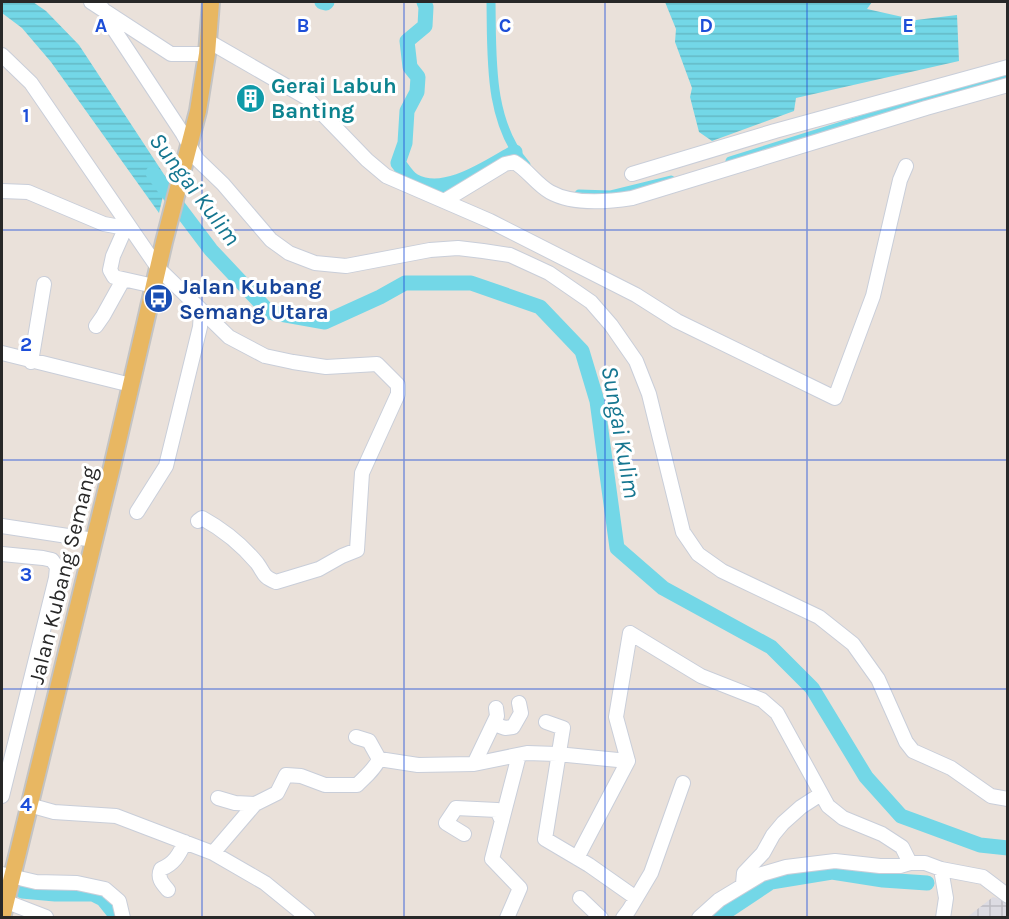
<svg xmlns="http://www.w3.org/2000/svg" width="1009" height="919" font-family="Karla,sans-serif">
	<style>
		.industrial { fill: url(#industrial-grid) }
		.water { fill: url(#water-rules) }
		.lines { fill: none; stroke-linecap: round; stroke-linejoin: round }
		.canal { stroke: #73d7e7; stroke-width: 9 }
		.river { stroke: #73d7e7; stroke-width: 15 }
		.minor-casing { stroke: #c9ced9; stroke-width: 16 }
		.major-casing { stroke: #c3c3c3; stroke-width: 20 }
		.minor { stroke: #fff; stroke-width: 14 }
		.major { stroke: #e8b762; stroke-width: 16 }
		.grid { fill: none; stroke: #1d4ed8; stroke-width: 1.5; stroke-opacity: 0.55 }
		.labels { text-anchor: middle; stroke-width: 6; stroke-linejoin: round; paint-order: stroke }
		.culture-label { font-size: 22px; font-weight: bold; fill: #0d838f; stroke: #fff; text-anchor: start }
		.transit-label { font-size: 22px; font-weight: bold; fill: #164399; stroke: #fff; text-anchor: start }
		.street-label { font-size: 22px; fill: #282828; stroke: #fff }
		.water-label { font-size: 24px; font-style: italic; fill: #157690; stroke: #fff }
		.grid-label { font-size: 20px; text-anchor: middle; font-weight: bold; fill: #1d4ed8; stroke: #fff; stroke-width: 6; stroke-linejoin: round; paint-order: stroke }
	</style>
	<defs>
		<pattern id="industrial-grid" width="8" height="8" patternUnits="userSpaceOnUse" patternTransform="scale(1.5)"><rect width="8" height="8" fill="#dcdbe2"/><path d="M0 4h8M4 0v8" fill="none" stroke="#bdbcc2"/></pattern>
		<pattern id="water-rules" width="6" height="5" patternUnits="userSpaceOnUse" patternTransform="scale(1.5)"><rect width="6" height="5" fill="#73d7e7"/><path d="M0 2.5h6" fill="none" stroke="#64b9c6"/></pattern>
	</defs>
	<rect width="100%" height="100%" fill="#eae1da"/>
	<path class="industrial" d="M993 897 1007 901V917L966 918Z"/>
	<path class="water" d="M2 2H33L46 11 79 45 167 179 159 213 51 62 22 28 2 13Z
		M665 2H872L867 9 916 20 957 15 959 61 796 98 794 111 712 141 699 132 690 97 692 88 675 42 676 29Z"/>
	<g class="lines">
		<path class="canal" d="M491 2C492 57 488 121 526 165
			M730 161 1008 74
			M579 194 610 195 671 180"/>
		<path class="river" d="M322 2 326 3 327 2
			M424 2 426 7 425 26 407 41 410 67 418 77 417 92 407 111 405 143 398 163C402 168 408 178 414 181 445 198 488 167 515 152
			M153 173 211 250 269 312 325 322 380 297 405 283H471L540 307 582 351 597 401 617 548 663 588 771 647 812 688 866 777 901 816 980 845 1008 848
			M22 891 55 894H93L103 899 115 914V918
			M717 918 771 882 832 872 883 880 927 883"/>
		<defs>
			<path id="minor" d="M91 2 171 54H207
				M103 9 115 31 183 134 197 159 223 184 271 240 289 253 315 263 346 266 430 250 458 248 483 251 510 255 549 273 591 302 611 325 636 361 649 394 683 532 698 554 722 571 819 617 853 644 878 679 906 742 913 751 951 768 991 796 1008 799
				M208 41 307 98 367 160 386 176 490 221 636 295 677 321 835 398 873 296 900 180 906 166
				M2 55 31 83 158 268 229 337 265 356 293 362 326 367 377 364 398 385V394L362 473 357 550 342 556 319 569 276 582C262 576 265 574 257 563 242 545 222 529 202 518L198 521
				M632 174 775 131 1008 67
				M2 191 28 192 104 224 131 229
				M444 201 505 164 514 162C527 169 536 184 550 192 573 205 607 202 632 198L926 108 1008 85
				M125 229 113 256 110 270 114 277 154 286
				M96 326 103 316 123 280
				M2 353 131 385
				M31 362 44 284
				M137 512 166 466 200 327 201 312
				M2 526 94 540
				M2 554 43 558 52 560 57 567 56 578 2 796
				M546 722 563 728 545 839 589 865 636 898
				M494 724 505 728 513 727 521 713 519 703
				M356 737 369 741 379 759 418 765 474 764 527 753 557 754 628 761
				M474 764 497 716 496 708
				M218 798 235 803 255 804 277 793 286 775 301 776 325 785H357C365 777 375 769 379 759
				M29 805 54 812 116 816 213 853 265 883 308 918
				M464 834 446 823 456 808 497 810 502 821
				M213 853 255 804
				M577 858 628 761 616 717 630 633 701 676 762 700 777 713 828 806 843 818 882 834 902 847 910 863
				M941 869 946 898 943 918
				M2 874 36 882 77 883 105 889 119 901 123 918
				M743 884 744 873 763 853 773 835 783 823 801 807 821 794
				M168 890C162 883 157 878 161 869 174 864 179 855 185 842
				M580 898 601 918
				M2 900 46 917
				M507 918 520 888 492 859 519 755
				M623 918 629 910 651 873 683 783
				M699 918 719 900 762 874 786 867 835 861 880 866H900L910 863H925L941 869 983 877 1008 896"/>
			<path id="major" d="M2 918 112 467 164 242 198 111 207 54 211 2"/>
		</defs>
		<use href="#minor" class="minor-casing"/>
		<use href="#major" class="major-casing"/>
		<use href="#minor" class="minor"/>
		<use href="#major" class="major"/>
	</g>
	<path class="grid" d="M202 2V918M404 2V918M605 2V918M807 2V918M2 230H1008M2 460H1008M2 689H1008"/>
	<defs>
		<symbol id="building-disc" viewBox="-11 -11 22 22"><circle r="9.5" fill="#0f9aa8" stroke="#fff"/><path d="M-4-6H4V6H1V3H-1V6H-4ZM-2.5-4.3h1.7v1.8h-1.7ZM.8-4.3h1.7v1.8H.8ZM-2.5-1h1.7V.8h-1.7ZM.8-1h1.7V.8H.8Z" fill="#fff"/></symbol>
		<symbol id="bus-disc" viewBox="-11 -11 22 22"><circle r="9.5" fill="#1a4fb4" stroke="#fff"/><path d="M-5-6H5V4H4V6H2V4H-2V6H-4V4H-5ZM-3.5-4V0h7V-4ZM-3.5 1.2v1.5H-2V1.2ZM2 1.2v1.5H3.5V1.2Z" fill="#fff"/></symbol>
	</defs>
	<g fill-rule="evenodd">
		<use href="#building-disc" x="234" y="82" width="33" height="33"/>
		<use href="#bus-disc" x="142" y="282" width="33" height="33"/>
	</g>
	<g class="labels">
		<g class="culture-label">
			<text x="271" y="93">Gerai Labuh<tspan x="271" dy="25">Banting</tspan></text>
		</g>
		<g class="transit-label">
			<text x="179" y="294">Jalan Kubang<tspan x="179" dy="25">Semang Utara</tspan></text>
		</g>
		<g class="street-label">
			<text transform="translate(62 575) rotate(-76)" y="8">Jalan Kubang Semang</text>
		</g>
		<g class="water-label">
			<text transform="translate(195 189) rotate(53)" y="8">Sungai Kulim</text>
			<text transform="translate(621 432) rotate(80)" y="8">Sungai Kulim</text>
		</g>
	</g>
	<g class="grid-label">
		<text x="101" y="32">A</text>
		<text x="303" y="32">B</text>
		<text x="505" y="32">C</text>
		<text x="706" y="32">D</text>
		<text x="908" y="32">E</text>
		<text x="26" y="122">1</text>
		<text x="26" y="351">2</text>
		<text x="26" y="581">3</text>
		<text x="26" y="811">4</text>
	</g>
	<rect width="1009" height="919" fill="none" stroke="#282828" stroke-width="6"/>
</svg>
